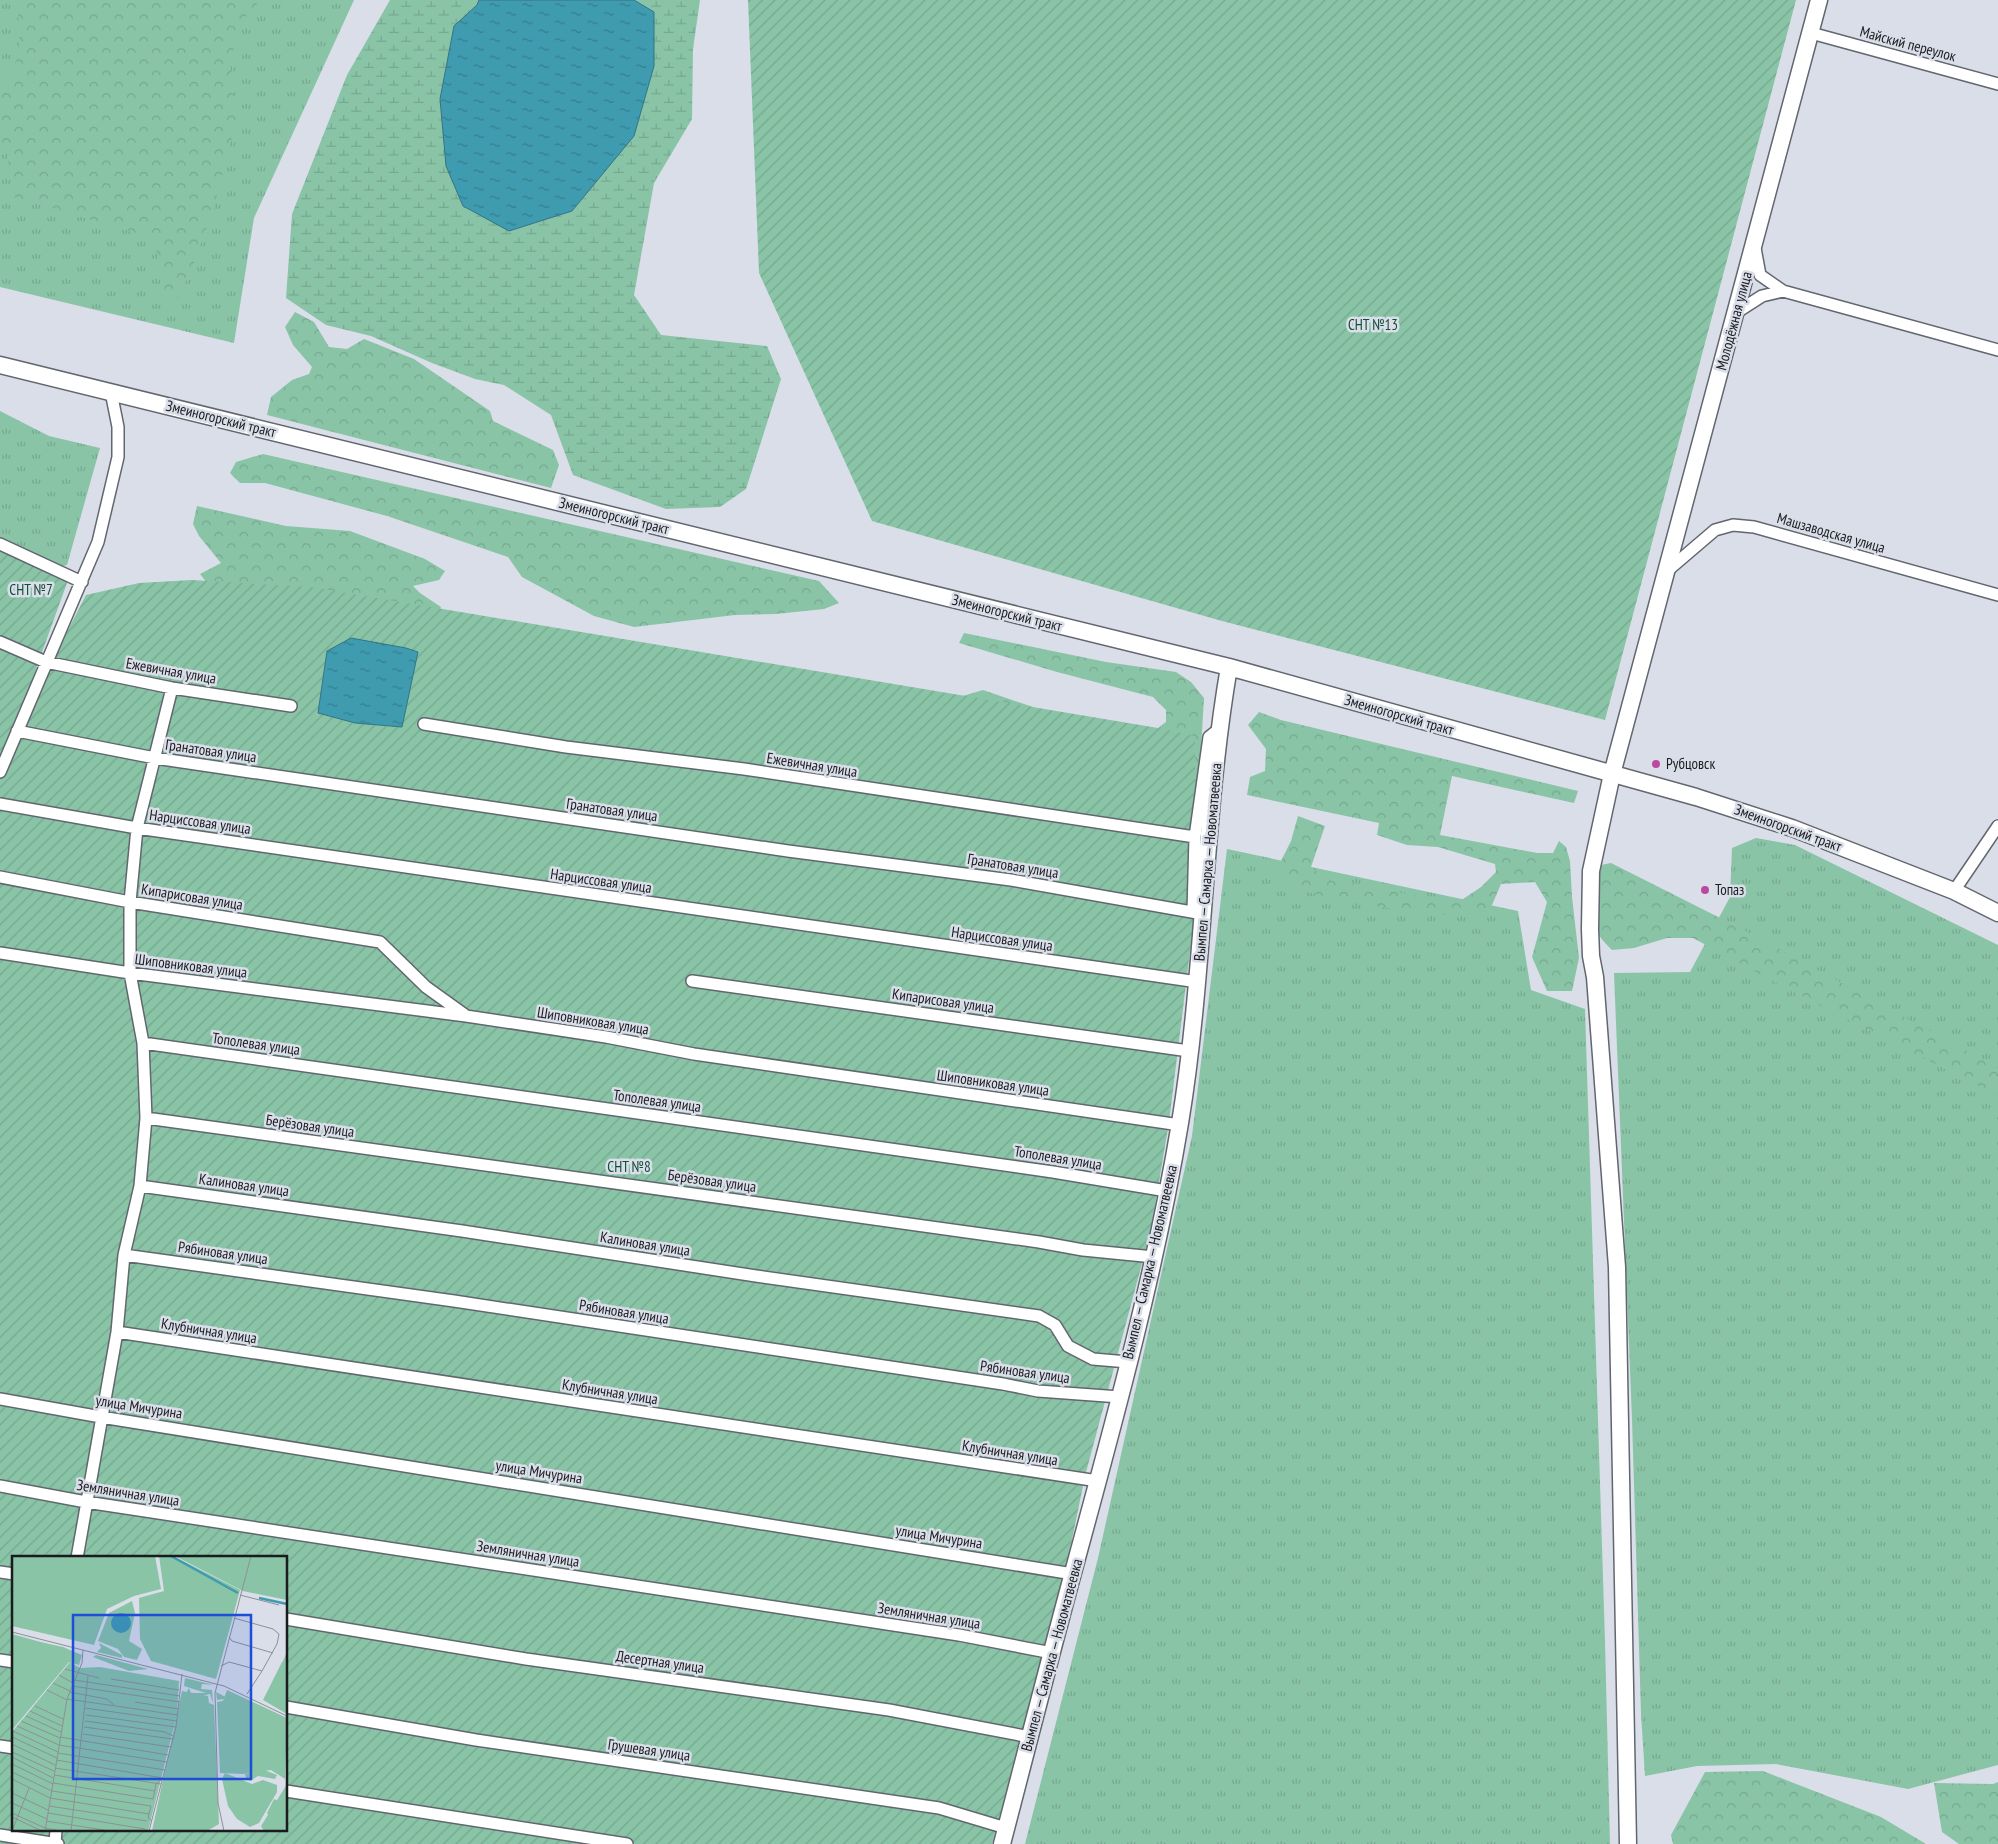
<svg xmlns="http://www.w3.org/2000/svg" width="1998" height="1844" font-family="'PT Sans Narrow',sans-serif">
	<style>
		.grass { fill: url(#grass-tufts) }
		.forest { fill: url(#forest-crowns) }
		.wetland { fill: url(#wetland-marsh) }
		.garden { fill: url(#garden-furrows); fill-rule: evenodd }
		.water { fill: url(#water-ripples); stroke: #347584 }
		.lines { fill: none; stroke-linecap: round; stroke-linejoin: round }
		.street-casing { stroke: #62666f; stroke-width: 14 }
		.secondary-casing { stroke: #62666f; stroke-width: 19 }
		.street { stroke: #fff; stroke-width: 11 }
		.secondary { stroke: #fff; stroke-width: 16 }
		.poi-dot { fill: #bc47a0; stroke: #dadee8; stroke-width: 2 }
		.labels { text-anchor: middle; stroke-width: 5; stroke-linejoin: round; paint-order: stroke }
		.street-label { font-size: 15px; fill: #1a1b1f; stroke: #dadee8 }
		.park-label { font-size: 15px; fill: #104d36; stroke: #dadee8 }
		.poi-label { font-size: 15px; fill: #1a1b1f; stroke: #dadee8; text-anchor: start }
		.inset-river { fill: none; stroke: #3f9baf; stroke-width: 2.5 }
		.inset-road { fill: none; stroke: #8d9098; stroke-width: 1 }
		.view { fill: #1d4ed8; fill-opacity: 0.15; stroke: #1d4ed8; stroke-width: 2.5 }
		.inset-edge { fill: none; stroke: #1a1b1f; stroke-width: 2.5 }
	</style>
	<defs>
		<pattern id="grass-tufts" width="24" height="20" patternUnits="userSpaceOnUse" patternTransform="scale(1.25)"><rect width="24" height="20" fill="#89c4a7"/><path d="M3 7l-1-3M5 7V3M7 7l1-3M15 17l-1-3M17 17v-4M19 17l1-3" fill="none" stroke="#76a88f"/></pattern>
		<pattern id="forest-crowns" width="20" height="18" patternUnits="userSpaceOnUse" patternTransform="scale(1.25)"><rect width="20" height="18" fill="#89c4a7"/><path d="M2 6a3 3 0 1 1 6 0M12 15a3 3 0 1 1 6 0" fill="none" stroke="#76a88f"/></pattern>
		<pattern id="wetland-marsh" width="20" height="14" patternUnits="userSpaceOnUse" patternTransform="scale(1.25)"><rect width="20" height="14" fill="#89c4a7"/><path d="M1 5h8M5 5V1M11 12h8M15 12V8" fill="none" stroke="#76a88f"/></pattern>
		<pattern id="garden-furrows" width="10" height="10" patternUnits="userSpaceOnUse" patternTransform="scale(1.25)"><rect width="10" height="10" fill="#89c4a7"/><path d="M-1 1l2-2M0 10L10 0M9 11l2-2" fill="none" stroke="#76a88f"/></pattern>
		<pattern id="water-ripples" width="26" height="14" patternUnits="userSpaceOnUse" patternTransform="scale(1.25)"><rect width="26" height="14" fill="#3f9baf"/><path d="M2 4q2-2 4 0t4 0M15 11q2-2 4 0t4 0" fill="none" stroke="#347e8e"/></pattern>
	</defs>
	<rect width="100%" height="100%" fill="#dadee8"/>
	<path class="grass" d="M0 0H354L254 218 234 343 0 287Z
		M0 411 49 436 100 448 67 565 59 567 0 542Z
		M1756 838 1795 845 1998 945V1765L1908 1789 1776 1764 1697 1766 1645 1776 1641 1714 1632 1419 1614 973 1690 972 1730 897 1732 848Z
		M1227 849 1518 911 1531 990 1585 1009 1605 1641 1610 1844H1025L1098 1558 1192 1136Z"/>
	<path class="forest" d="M17 0H260L245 18 230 61 236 122 214 207 191 271 175 304 160 295 161 267 152 238 14 197 7 154 0 151V77L12 75 20 47Z
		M295 312 314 322 329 347 347 349 364 339 414 359 490 411 493 421 553 450 559 465 551 488 267 415 271 397 292 380 309 374 312 367 293 345 285 327Z
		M263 454 819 581 839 603 824 609 776 614 735 615 634 627 594 616 522 577 508 557 387 516 265 483H240L230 473 236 462Z
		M197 506 286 526 350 531 425 559 445 571 439 580 413 586 420 593 441 607 426 647 214 592 200 574 221 563 199 536 193 524Z
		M964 633 1106 662 1176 672 1191 682 1204 698 1200 764 1192 825 949 700 983 690 1095 728H1158L1166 722V710L1153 697 1057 672 959 643Z
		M1259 712 1281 720 1578 791 1574 803 1452 776 1440 835 1537 853H1553L1559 841 1566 847 1570 861 1572 897 1579 958 1572 991H1547L1532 957 1547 902 1535 882 1501 884 1492 905 1473 914 1436 915 1360 904 1293 889 1275 873 1291 841 1298 816 1325 826 1311 867 1328 880 1418 896 1460 901 1481 887 1496 872 1495 864 1438 847 1407 845 1377 835 1379 823 1247 795 1250 777 1265 771 1266 749 1248 725Z
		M1611 863 1746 931 1998 1068V1096L1780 985 1693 938H1667L1634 948 1612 950C1608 946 1602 940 1599 935 1589 913 1598 887 1601 865Z
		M1763 1771 1881 1817 1926 1844H1673L1671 1835 1705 1772Z
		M1998 1782V1844H1959L1942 1832 1934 1783 1993 1784Z"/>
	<path class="wetland" d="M390 0H700L693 49 692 119 654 183 634 295 661 335 767 346 781 379 746 489 720 507 666 509 573 475 551 415 504 385 475 379 432 363 371 336 326 325 286 298 292 214 347 75Z"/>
	<path class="garden" d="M748 0H1796L1605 720 1222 621 872 521 759 273Z
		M0 543 71 572 37 666 18 727 86 595 139 583 192 580 311 587 1158 728 1195 736V911L1169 1122 1151 1230 1085 1476 1067 1564 1031 1704 992 1844H0ZM14 1558H286V1830H14Z"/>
	<path class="water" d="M479 0H634L654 12V66L634 136 572 211 509 231 463 206 446 166 440 99 454 26 477 5Z
		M351 638 406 648 418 652 402 727 355 723 318 713 327 651Z"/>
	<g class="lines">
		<defs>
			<path id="street" d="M1811 33 1998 84
				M1755 248 1760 275 1783 291 1998 350
				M1737 312 1762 296 1783 291
				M0 544 82 582
				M1667 571 1715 530 1733 525 1754 527 1998 595
				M0 642 46 662 172 688 291 706
				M424 724 566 747 744 769 1195 837
				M17 731 155 758 788 851 1011 880 1203 914
				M0 772 98 542 118 457V427L111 392
				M0 804 137 828 1198 982
				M0 877 130 902 380 942 426 987 465 1015
				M1954 891 1998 826
				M1193 912 1195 837 1209 737 1219 729
				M0 953 130 973 466 1016 606 1037 694 1054 1180 1125
				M692 981 1189 1051
				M143 1043 1053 1172 1167 1191
				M146 1118 1039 1242 1083 1250 1154 1257
				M140 1186 462 1231 756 1276 1039 1316 1055 1325 1068 1346 1093 1359 1128 1362
				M124 1255 454 1301 1003 1384 1038 1391 1120 1397
				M117 1332 1098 1481
				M0 1399 101 1417 1073 1574
				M0 1486 86 1502 959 1635 1052 1653
				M77 1558 117 1332 124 1255 140 1186 146 1118 143 1043 130 973V902L137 828 172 688
				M0 1572 14 1574
				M286 1619 526 1659 889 1710 1030 1737
				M0 1660 14 1662
				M286 1707 476 1740 939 1808 1006 1828
				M0 1746 14 1748
				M286 1791 627 1844
				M0 1835 58 1844
				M55 1844 56 1830"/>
			<path id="secondary" d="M0 365 1229 667 1696 797 1792 828 1954 891 1998 913
				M1002 1844C1026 1752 1049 1661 1074 1569 1114 1422 1155 1274 1180 1123 1205 972 1203 818 1229 667
				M1628 1844 1617 1267 1595 977 1591 956 1590 929 1591 871 1612 774 1819 0"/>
		</defs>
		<use href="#street" class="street-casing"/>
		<use href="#secondary" class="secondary-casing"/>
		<use href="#street" class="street"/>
		<use href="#secondary" class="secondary"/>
	</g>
	<g class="poi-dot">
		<circle cx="1656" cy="764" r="5"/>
		<circle cx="1705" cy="890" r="5"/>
	</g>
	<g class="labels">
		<g class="street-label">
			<text transform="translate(1908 44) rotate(15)" y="5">Майский переулок</text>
			<text transform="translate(1734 321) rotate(-75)" y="5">Молодёжная улица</text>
			<text transform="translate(221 419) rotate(14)" y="5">Змеиногорский тракт</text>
			<text transform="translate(614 516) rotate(14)" y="5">Змеиногорский тракт</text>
			<text transform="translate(1831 533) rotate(16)" y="5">Машзаводская улица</text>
			<text transform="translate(1007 613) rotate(14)" y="5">Змеиногорский тракт</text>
			<text transform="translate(171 671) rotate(10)" y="5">Ежевичная улица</text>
			<text transform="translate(1399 715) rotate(16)" y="5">Змеиногорский тракт</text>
			<text transform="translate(211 751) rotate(8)" y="5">Гранатовая улица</text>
			<text transform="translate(812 765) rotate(9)" y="5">Ежевичная улица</text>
			<text transform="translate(612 810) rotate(8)" y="5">Гранатовая улица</text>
			<text transform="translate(200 822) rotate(8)" y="5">Нарциссовая улица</text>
			<text transform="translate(1788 828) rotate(20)" y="5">Змеиногорский тракт</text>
			<text transform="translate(1208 862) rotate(-85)" y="5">Вымпел — Самарка — Новоматвеевка</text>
			<text transform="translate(1013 866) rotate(9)" y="5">Гранатовая улица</text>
			<text transform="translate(601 881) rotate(8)" y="5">Нарциссовая улица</text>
			<text transform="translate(192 897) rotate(9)" y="5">Кипарисовая улица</text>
			<text transform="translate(1002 939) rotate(8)" y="5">Нарциссовая улица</text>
			<text transform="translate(191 966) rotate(7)" y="5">Шиповниковая улица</text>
			<text transform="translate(943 1001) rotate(8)" y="5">Кипарисовая улица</text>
			<text transform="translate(593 1021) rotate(9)" y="5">Шиповниковая улица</text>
			<text transform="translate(256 1044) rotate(8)" y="5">Тополевая улица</text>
			<text transform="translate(993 1083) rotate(8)" y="5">Шиповниковая улица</text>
			<text transform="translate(657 1101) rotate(8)" y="5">Тополевая улица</text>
			<text transform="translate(310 1126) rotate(8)" y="5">Берёзовая улица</text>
			<text transform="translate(1058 1158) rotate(9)" y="5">Тополевая улица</text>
			<text transform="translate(712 1181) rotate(8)" y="5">Берёзовая улица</text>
			<text transform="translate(244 1185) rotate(8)" y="5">Калиновая улица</text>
			<text transform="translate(645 1244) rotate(9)" y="5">Калиновая улица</text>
			<text transform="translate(223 1253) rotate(8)" y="5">Рябиновая улица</text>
			<text transform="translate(1150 1262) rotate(-77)" y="5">Вымпел — Самарка — Новоматвеевка</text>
			<text transform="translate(624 1312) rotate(9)" y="5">Рябиновая улица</text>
			<text transform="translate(209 1331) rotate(9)" y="5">Клубничная улица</text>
			<text transform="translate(1025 1372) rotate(8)" y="5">Рябиновая улица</text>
			<text transform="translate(610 1392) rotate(9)" y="5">Клубничная улица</text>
			<text transform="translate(139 1407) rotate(9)" y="5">улица Мичурина</text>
			<text transform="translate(1010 1453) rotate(9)" y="5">Клубничная улица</text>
			<text transform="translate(539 1472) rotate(9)" y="5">улица Мичурина</text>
			<text transform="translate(128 1493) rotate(9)" y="5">Земляничная улица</text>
			<text transform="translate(939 1537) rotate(9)" y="5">улица Мичурина</text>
			<text transform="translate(528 1554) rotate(9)" y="5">Земляничная улица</text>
			<text transform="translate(929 1616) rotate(9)" y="5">Земляничная улица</text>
			<text transform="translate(1052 1655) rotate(-75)" y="5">Вымпел — Самарка — Новоматвеевка</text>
			<text transform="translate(660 1662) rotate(8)" y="5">Десертная улица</text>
			<text transform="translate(649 1750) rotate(8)" y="5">Грушевая улица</text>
		</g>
		<g class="park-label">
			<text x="1373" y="330">СНТ №13</text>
			<text x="31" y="595">СНТ №7</text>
			<text x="629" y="1172">СНТ №8</text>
		</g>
		<g class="poi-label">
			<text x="1666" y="769">Рубцовск</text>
			<text x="1715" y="895">Топаз</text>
		</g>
	</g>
	<g transform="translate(12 1556)">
		<rect width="275" height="275" fill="#dadee8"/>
		<path d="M0 0H143L149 33 122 40 95 53 82 89 0 70ZM163 0H275V44L231 35ZM0 80 51 91 70 99 67 109 57 106 0 174ZM275 104V158L251 144 270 106 274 108ZM215 134 275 162 273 223 259 214 231 218 208 217 205 146 211 145ZM170 135 196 140 197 147 202 149 207 268 195 275H140ZM275 228V275H252L249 270Z" fill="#89c4a7"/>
		<path d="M82 20 91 25 94 33 93 36H82L76 40 81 43 86 57 76 86 74 80 62 76 56 67 62 65V56L71 47 66 37 79 33V29L86 30ZM0 78 50 92 22 88 0 81ZM87 87 110 99V102L85 96 89 92ZM15 89 43 97 53 103 42 104 11 93ZM275 96V109L258 145V133ZM84 99 136 113 117 115 81 101ZM173 122 202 129 190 128 189 133 200 134 201 147 198 138 189 140 174 137 177 132 179 137H194L172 130ZM204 136 251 161 254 163 212 143 205 144ZM252 214 265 219 263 223 246 220 238 225 234 222 233 218ZM213 217 240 228 251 224 265 229V236L247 267 238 271 225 263 216 250 210 223ZM262 243 273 248 275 271H258L260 263 255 257Z" fill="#89c4a7"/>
		<path d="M15 0H38L37 26 26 35 4 40V21ZM120 45 123 57 117 85 130 93 125 104 112 101 106 93 86 85 97 57ZM268 169 272 172 269 178 253 195Z" fill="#89c4a7"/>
		<path d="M147 0H161L228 34 204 123 139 105 128 83 127 42 152 35ZM58 106 68 112 88 111 167 125 165 159 136 275H0V176Z" fill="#89c4a7"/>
		<path d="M99 67a10 10 0 1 1 20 0a10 10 0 1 1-20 0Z" fill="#3f9baf"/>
		<path class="inset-river" d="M159 0 226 37M247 42 275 48"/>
		<path class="inset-road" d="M228 39 267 49M0 76 212 130 275 160M217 81 220 85 261 97M209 110 217 106 250 115 265 88 267 78 261 73 222 62M53 113 87 122M47 119 61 127M99 123 167 134M62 124 168 140M41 127 58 135M60 130 168 146M35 134 55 144M57 136 95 143 102 149M235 138 250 115M55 143 166 159M123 146 167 153M23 150 51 163M73 152 165 165M18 155 50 170M74 159 164 171M14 160 49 176M9 165 48 182M73 165 153 176 161 180M5 170 47 189M72 171 161 183M1 175 46 196M71 178 159 191M0 181 45 202M48 181 156 199M0 188 43 209M47 189 155 206M0 196 42 215M46 197 153 214M0 201 41 222M44 204 151 222M0 208 41 228M43 212 149 228M0 216 40 235 139 250 136 262 140 265M42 219 143 235M0 223 38 242 137 258M41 227 141 243M0 237 36 254M141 243 144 228 150 223M0 247 35 263M37 250 135 265M0 257 33 272 49 275M36 257 133 273M0 261 30 275M34 265 98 275M0 275 17 232M33 275 55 143 70 107 71 94M59 275 76 120M137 275 164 171 170 118M212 275 206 247 203 137 239 0"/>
		<path class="view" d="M61 59H239V223H61Z"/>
		<rect width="275" height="275" class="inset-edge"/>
	</g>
</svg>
